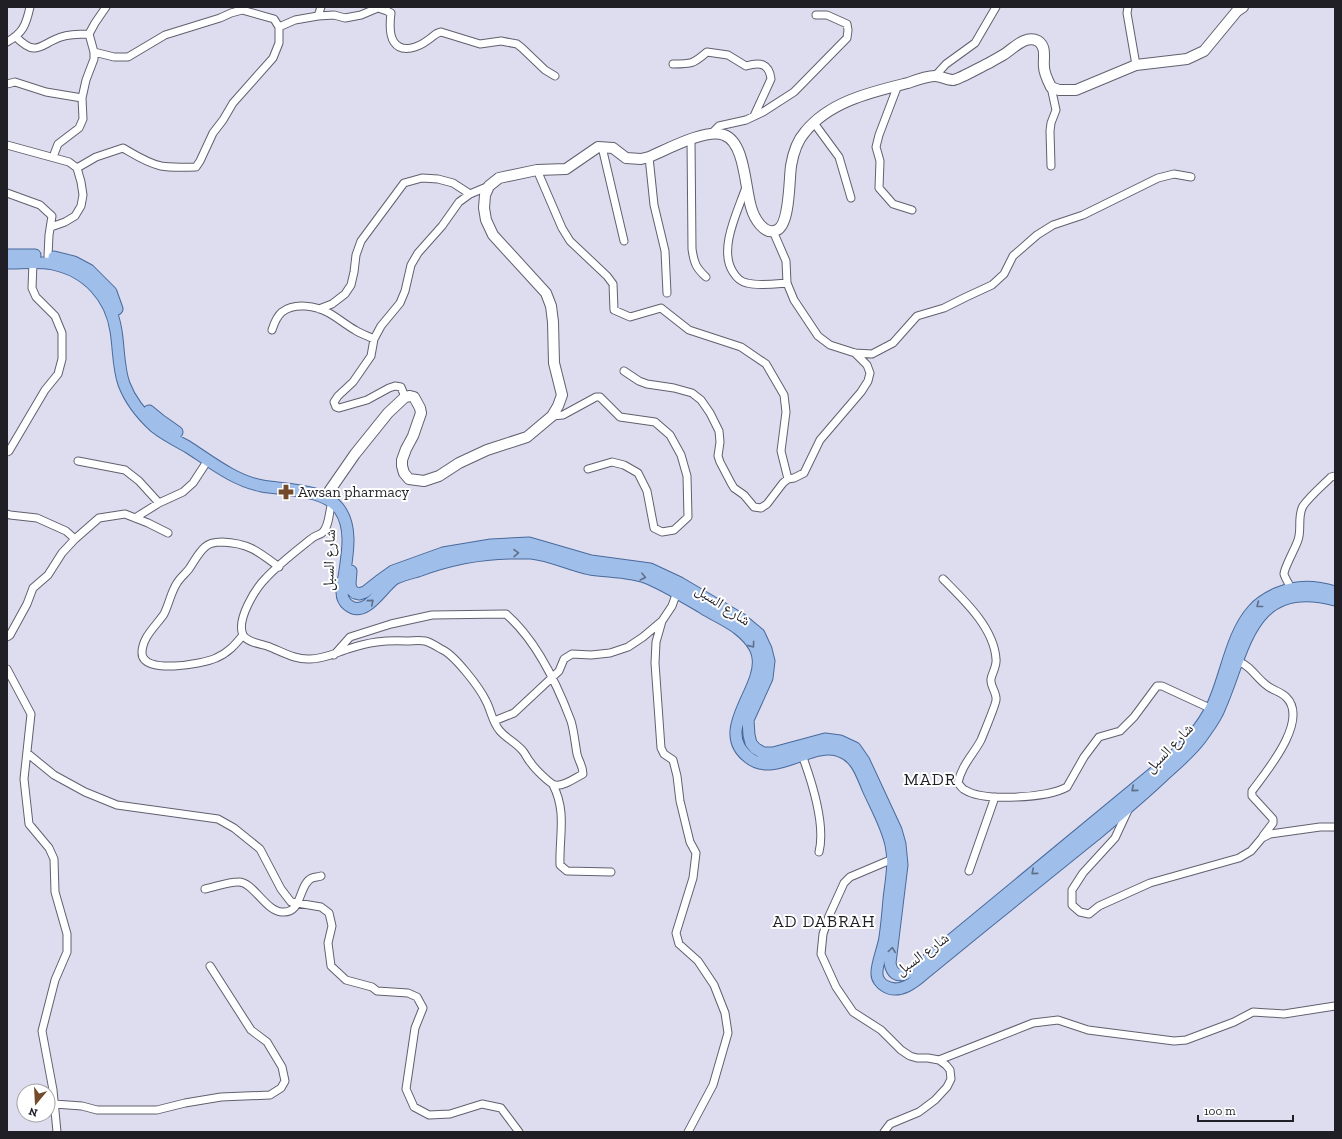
<svg xmlns="http://www.w3.org/2000/svg" width="1342" height="1139" font-family="'Zilla Slab','Noto Naskh Arabic',serif">
	<style>
		.lines { fill: none; stroke-linecap: round; stroke-linejoin: round }
		.street-casing { stroke: #60606f; stroke-width: 9 }
		.secondary-casing { stroke: #60606f; stroke-width: 12 }
		.primary-casing { stroke: #496a9b; stroke-width: 13 }
		.street { stroke: #fff; stroke-width: 7 }
		.secondary { stroke: #fff; stroke-width: 10 }
		.primary { stroke: #9fbee9; stroke-width: 11 }
		.oneway { stroke: #5f6e87 }
		.labels { text-anchor: middle; stroke-width: 4; stroke-linejoin: round; paint-order: stroke }
		.poi-label { font-size: 15px; fill: #1f1f25; stroke: #fff; text-anchor: start }
		.street-label { font-size: 15px; fill: #1f1f25; stroke: #fff }
		.quarter-label { font-size: 17px; letter-spacing: 1px; fill: #1f1f25; stroke: #fff }
	</style>
	<rect width="100%" height="100%" fill="#ddddef"/>
	<g class="lines">
		<defs>
			<path id="street" d="M1128 7 1127 13 1136 65
				M378 8 387 11 391 13C390 21 389 35 394 42 402 54 419 47 428 40 433 37 435 33 441 32L480 44 501 41 517 44 522 48 545 70 555 76
				M318 16 321 7
				M279 27 295 20 318 16 334 15 345 18 361 15 380 7
				M89 34 95 23 106 7
				M16 37C37 58 40 44 61 37 70 34 80 34 89 34L94 52V59L86 80 82 98 83 119 79 128 58 144 53 157
				M7 42C23 33 26 25 30 7
				M673 64C692 64 693 64 707 52L728 55 746 66C760 62 769 63 771 79L754 116
				M935 76 946 64 975 43 996 7
				M7 84 15 82 46 92 82 98
				M898 85 879 135 876 147 880 161 879 188 893 204 912 210
				M814 123 839 157 851 198
				M712 133 719 126 746 120 763 112 794 92 847 38 848 30 847 24 827 15H816
				M691 139 692 249C694 263 696 268 706 277
				M7 145 69 162 77 168 81 182 83 195 81 206 75 216 65 222 51 227
				M602 147 624 241
				M649 157 654 205 665 251 667 293
				M1051 166 1050 131 1051 123 1056 110 1051 87
				M77 168 96 157 123 148C135 155 147 163 161 166 172 168 184 167 196 167L200 161 213 133 223 120 233 103 273 58 279 43V27L274 19 242 10 231 13 220 18 165 35 128 57H114L94 52
				M537 170 562 228 570 241 607 276 613 284 614 310 630 317 661 308 689 330 741 347 766 364 784 395 786 412 781 451 788 479
				M746 187C738 211 718 249 733 272 736 277 741 282 747 283 759 286 774 284 787 283
				M7 193 40 205 52 216 49 235 48 256
				M773 231 786 261 787 283 794 300 818 336 830 345 855 353 872 354 893 343 917 316 944 308 966 297 992 285 1004 274 1013 256 1037 235 1053 225 1083 215 1158 178 1174 174 1191 177
				M319 309 332 304 345 294 351 285 354 272 356 255 361 241 404 183 422 178 438 179 453 183 470 194
				M272 330C274 324 276 317 282 312 295 302 316 306 329 313 338 318 346 325 355 330 361 334 368 336 374 339
				M624 371 639 381 647 384 674 388 692 393 701 400 710 413 719 431 720 442 718 456 720 462 731 483 734 488 744 495 754 507 761 508 767 504 783 483 788 479 794 478 804 473 820 440 861 392 868 381 870 373 867 365 855 353
				M405 397 401 387 395 386 389 388 367 400 339 408 336 407 334 402 338 396 353 382 371 356 374 339 381 326 400 303 405 291 411 265 418 253 442 226 459 202 470 194 489 186
				M552 416 563 415 596 397H600L620 417 655 422 670 435 681 455 687 476 688 517 674 530 662 532 654 528 647 491 638 473 624 465 612 462 588 469
				M7 452 9 451 45 390 58 374 62 359V333L55 316 36 297 32 288 33 263
				M78 461 125 470 139 481 159 503
				M334 497C328 508 331 525 322 533 319 535 314 536 311 539 296 551 279 564 266 578 255 589 236 620 243 635 247 642 260 644 267 646 281 651 295 660 310 659 324 659 335 653 348 649 369 642 384 640 407 641 412 641 419 640 425 641 430 642 436 646 441 649 454 654 480 688 486 701 491 710 492 722 500 731 506 738 516 743 522 750 526 754 527 759 531 763 534 768 550 784 555 785 563 787 575 778 583 774 583 766 579 762 577 754 575 743 574 731 571 721 557 684 536 640 506 614L432 615 391 624 350 637 334 655
				M7 514 10 515 37 518 66 531 75 539
				M135 518 159 503 183 492 193 483 208 460
				M943 579C964 600 994 628 996 659 997 666 992 673 991 679 990 686 997 693 996 700 996 704 983 735 981 740 973 755 961 766 958 783 960 785 962 789 965 790 984 802 1048 798 1067 787L1084 757 1099 737 1120 731 1134 717 1157 686H1162L1214 710
				M1291 588C1289 584 1285 578 1284 574 1284 568 1296 547 1298 540 1302 529 1297 517 1303 506 1310 496 1322 486 1331 477L1335 476
				M662 621 656 642 655 663 661 748 664 754 673 760 677 776 680 801 690 842 696 853 693 878 676 933 679 944 698 961 714 985 725 1013 728 1033 713 1085 688 1132
				M243 635C235 645 228 653 216 658 203 664 142 675 142 653 142 637 156 626 164 614 169 604 171 592 177 583 180 578 185 574 189 569 194 562 198 553 205 547 209 543 216 542 222 542 248 543 258 551 279 567
				M7 637 10 635 27 604 33 588 48 575 62 553 75 539 99 518 125 514 148 523 168 533
				M1237 661C1251 666 1255 676 1265 684 1271 690 1280 691 1286 697 1310 720 1266 772 1252 791V796L1273 819V823L1263 836
				M7 669 31 714 24 779 29 824 49 848 54 859 55 892 67 934V952L55 980 42 1031 53 1090 57 1132
				M494 721 514 713 559 671 564 659 572 654 591 655 610 653 628 647 643 637 662 621 672 606 678 589
				M27 753 54 775 85 792 117 805 218 819 234 828 260 849 281 889 291 902 321 907 329 913 332 926 328 943 331 966 346 980 372 987 377 991 408 993 417 997 423 1008 415 1028 406 1089 414 1107 429 1115 450 1114 482 1104 501 1108 519 1132
				M802 755C812 782 826 824 819 852
				M553 785C567 812 559 836 560 865L567 871 611 872
				M1129 808 1115 838 1083 873 1072 890V905L1080 912 1089 914 1099 906 1150 883 1239 858 1251 851 1262 838 1270 834 1320 827H1335
				M969 871 995 797
				M205 889C215 887 228 882 238 882 253 881 265 911 282 912 303 914 298 884 312 878 315 877 319 877 321 876
				M939 1060 1033 1023 1058 1020 1088 1030 1174 1041 1186 1040 1234 1022 1253 1012 1284 1014 1335 1006
				M54 1104 82 1106 97 1110H157L185 1103 221 1097 270 1095 281 1088 285 1081 282 1067 267 1042 251 1030 210 966
				M884 1132 890 1124 919 1112 935 1100 947 1087 951 1079 950 1070 946 1065 939 1060 928 1058H917L910 1056 901 1050 881 1030 853 1012 836 987 821 954 823 934 829 916 844 883 850 877 895 858"/>
			<path id="secondary" d="M328 493 355 454 388 413 405 397 410 396 414 397 420 408 421 413 413 436 406 449 402 460V466L404 473 409 479 424 481 439 476 459 463 487 450 527 437 552 416 558 406 562 395 554 363 553 322 551 306 546 293 493 235 486 220 484 208 485 195 489 186 499 178 537 170 566 169 598 147 613 148 626 158 641 159 649 157C666 150 706 128 724 135 745 142 745 188 751 207 754 218 764 236 777 230 790 224 789 180 791 166 793 154 797 141 805 132 830 101 872 92 908 83 916 80 927 76 935 76 941 76 947 80 953 80 960 79 982 66 989 63 994 60 998 58 1003 55 1012 50 1025 34 1038 41 1047 47 1043 58 1044 67 1044 73 1048 81 1051 87L1059 90H1076L1136 65 1187 59 1204 51 1237 11 1243 7"/>
			<path id="primary" d="M7 255H35
				M54 257 74 262 89 270 111 292 117 309
				M7 263C22 263 39 261 53 264 87 271 111 297 116 331 119 349 118 367 124 384 130 400 143 416 155 427 165 435 177 441 188 447 211 462 235 481 262 486 285 490 326 489 340 510 353 529 347 556 344 577 343 580 341 589 342 592 342 597 344 602 348 605 366 620 383 585 396 578 403 575 411 573 418 571 450 559 481 553 515 553 517 553 529 553 531 553 551 555 570 565 590 569 609 572 632 571 650 579 668 587 686 598 703 608 714 615 726 620 737 628 746 635 757 646 758 658 763 689 714 730 748 757 775 780 813 738 842 752 857 758 862 775 868 789 876 807 887 826 891 845 895 863 891 881 889 899 888 911 887 924 885 937 884 947 876 965 877 974 877 979 881 984 885 986 899 995 915 982 925 973 981 927 1038 881 1094 836 1118 816 1141 797 1163 776 1176 764 1190 753 1201 738 1208 728 1216 718 1220 707 1245 650 1250 577 1335 600
				M149 411 160 420 177 432
				M351 571 350 584 351 589 355 593 359 594 365 592 379 581 393 571 443 553 491 545 529 543 591 561 650 569 680 583 741 619 759 634 766 649 769 661 767 678 748 720 749 735 751 743 755 748 763 753H773L825 739 840 741 855 748 864 761 896 830 900 844 902 865 890 963C894 985 912 971 923 963L1169 760C1188 743 1207 722 1216 697 1227 670 1233 632 1253 610 1260 602 1269 597 1278 593 1298 585 1315 586 1335 592"/>
		</defs>
		<use href="#street" class="street-casing"/>
		<use href="#secondary" class="secondary-casing"/>
		<use href="#primary" class="primary-casing"/>
		<use href="#street" class="street"/>
		<use href="#secondary" class="secondary"/>
		<use href="#primary" class="primary"/>
	</g>
	<defs><path id="oneway-chevron" d="M-2-3.5L2.5 0L-2 3.5" fill="none" stroke-width="1.6" stroke-linecap="round" stroke-linejoin="round"/></defs>
	<g class="oneway">
		<use href="#oneway-chevron" transform="translate(516 553) rotate(-1)"/>
		<use href="#oneway-chevron" transform="translate(643 577) rotate(14)"/>
		<use href="#oneway-chevron" transform="translate(371 602) rotate(-40)"/>
		<use href="#oneway-chevron" transform="translate(1259 605) rotate(142)"/>
		<use href="#oneway-chevron" transform="translate(752 645) rotate(54)"/>
		<use href="#oneway-chevron" transform="translate(1134 789) rotate(140)"/>
		<use href="#oneway-chevron" transform="translate(1034 872) rotate(140)"/>
		<use href="#oneway-chevron" transform="translate(892 950) rotate(-82)"/>
	</g>
	<defs>
		<symbol id="pharmacy-bare" viewBox="-9 -9 18 18"><path d="M-2-6h4v4h4v4h-4v4h-4v-4h-4v-4h4Z" fill="#734b2a" stroke="#fff" stroke-width="2.5" paint-order="stroke"/></symbol>
	</defs>
	<g fill-rule="evenodd">
		<use href="#pharmacy-bare" x="275" y="481" width="22" height="22"/>
	</g>
	<g class="labels">
		<g class="poi-label">
			<text x="298" y="497">Awsan pharmacy</text>
		</g>
		<g class="street-label">
			<text transform="translate(329 560) rotate(-88)" y="5">شارع السبل</text>
			<text transform="translate(723 605) rotate(33)" y="5">شارع السبل</text>
			<text transform="translate(1169 748) rotate(-46)" y="5">شارع السبل</text>
			<text transform="translate(922 954) rotate(-36)" y="5">شارع السبل</text>
		</g>
		<g class="quarter-label">
			<text x="930" y="785">MADR</text>
			<text x="824" y="927">AD DABRAH</text>
		</g>
	</g>
	<rect width="1342" height="1139" fill="none" stroke="#1f1f25" stroke-width="16"/>
	<g transform="translate(36 1103) rotate(198)"><circle r="19" fill="#ffffff" stroke="#a5a5a8"/>
	<path d="M0-3L7 15L0 10L-7 15Z" fill="#734b2a"/>
	<text y="-6" font-size="11" font-weight="bold" text-anchor="middle" fill="#1f1f25">N</text>
	</g>
	<path d="M1198 1115v6h95v-6" fill="none" stroke="#1f1f25" stroke-width="2"/>
	<text x="1204" y="1115" font-size="12" fill="#1f1f25" stroke="#ffffff" stroke-width="3" paint-order="stroke">100 m</text>
</svg>
